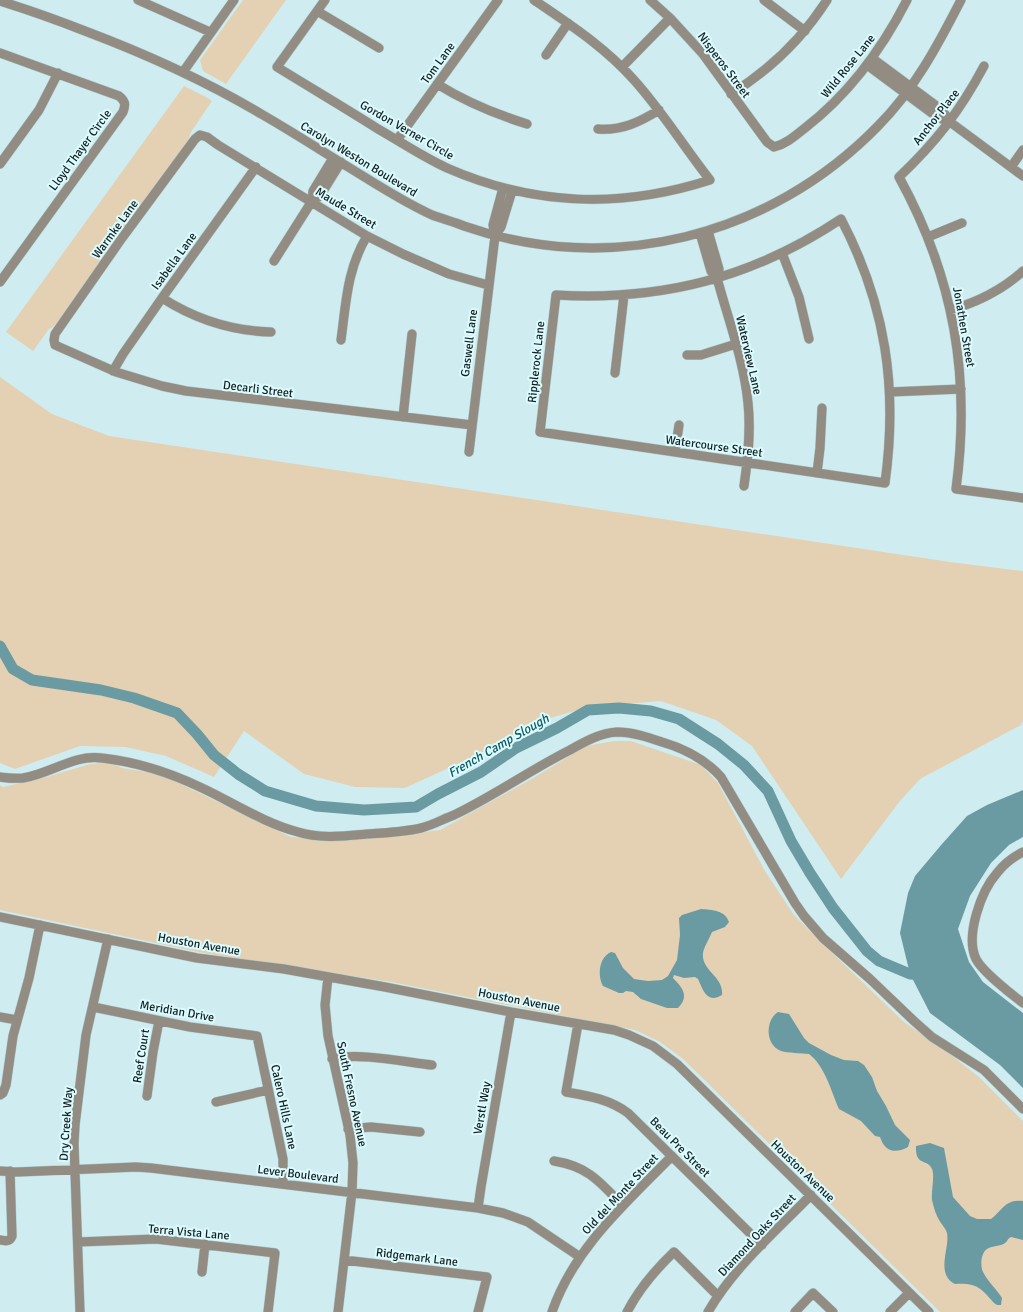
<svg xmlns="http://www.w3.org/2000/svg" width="1023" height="1312" font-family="Signika,sans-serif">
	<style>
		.green { fill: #e4d1b3 }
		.water { fill: #6b9ba2 }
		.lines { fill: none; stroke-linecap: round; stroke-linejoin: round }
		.river { stroke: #6b9ba2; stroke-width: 11 }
		.minor-casing { stroke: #adc8cb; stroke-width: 10 }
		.minor { stroke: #928c83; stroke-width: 9 }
		.labels { text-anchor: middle; stroke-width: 4; stroke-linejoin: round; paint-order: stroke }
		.street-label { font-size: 12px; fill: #131f20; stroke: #dcfbfe }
		.water-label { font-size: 13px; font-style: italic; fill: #125860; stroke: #dcfbfe }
	</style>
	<rect width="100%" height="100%" fill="#cfedf1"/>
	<path class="green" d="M243 0H286L226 84 203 71 200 60Z
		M184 86 206 97 212 101 191 132 188 140 180 153 118 236 62 317 53 327 49 329 33 351 6 332Z
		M0 377 52 414 109 436 950 562 1023 571V721L1021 725 920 779 900 801 841 879 752 746 716 720 661 701 589 707 539 721 490 749 405 788 355 787 304 774 244 731 214 777 166 756 125 747 80 746 15 769 0 763Z
		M614 741H631L701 765 718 783 765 871 794 915 827 948 904 1022 942 1048 979 1077 1023 1121V1312H940L683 1059 660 1042 635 1030 391 982 203 953 0 910V785L3 787 43 778 90 764 110 762 122 768 160 774 291 837 359 840 440 830 535 777 586 746Z"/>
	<path class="water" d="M1023 790V837L1009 845 991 863 970 896 958 929 969 962 983 982 1023 1013V1088L1000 1065 930 1013 910 974 900 933 908 893 915 876 942 844 967 816 987 805Z
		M701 909C712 910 725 910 729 922L725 927 712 932C709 939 704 947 703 953 701 971 724 976 722 995 707 1004 703 990 698 979L695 977 684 978 674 975 673 978C682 987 690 996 678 1008H667L641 999 633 992 626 991 623 993H619L603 986C597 976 599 957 611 952L615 953 623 968 634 979 648 981 662 980 668 976 677 960 680 935 679 918 682 915Z
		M778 1012 789 1014 804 1038 809 1043 831 1055 844 1060 858 1061 864 1065 872 1077 877 1091 886 1106 895 1125 910 1140 908 1147C895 1154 885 1152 880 1137L875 1136 861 1121 839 1109C831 1091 825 1066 809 1054 801 1053 788 1053 781 1051 765 1045 765 1020 778 1012Z
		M930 1143 944 1148 953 1197 970 1216 977 1219H991C1003 1210 1005 1199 1023 1201V1240L1011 1237C1007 1239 1008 1241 1005 1243 1000 1247 993 1245 987 1249 981 1253 980 1265 983 1272 987 1280 995 1288 1000 1295L1002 1298 1001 1305H997L994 1303C980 1287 976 1283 955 1284 935 1274 950 1248 947 1233 946 1229 943 1226 941 1223 936 1216 934 1208 932 1200 931 1191 935 1176 932 1169 927 1158 915 1167 916 1146Z"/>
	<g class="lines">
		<path class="river" d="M0 646 13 669 32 680 101 690 134 698 177 713 197 734 214 755 238 774 265 791 316 806 364 810 416 807 438 794 481 772 516 748 557 728 588 710 619 708 651 711 679 719 718 744 744 765 768 791 791 841 810 873 833 908 867 951 879 961 910 974 925 975"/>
		<defs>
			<path id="minor" d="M138 0 210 32
				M325 0 277 67C311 88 345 108 378 129 401 142 423 157 447 168 534 206 620 209 710 180 684 147 662 111 634 80 605 47 569 24 534 0
				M650 0 670 18 703 54 767 142 774 147C786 144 795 136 805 128 849 94 882 49 907 0
				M764 0 805 31
				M0 1C29 10 57 20 85 31 146 54 206 81 263 115 289 130 314 146 340 162 370 180 399 200 432 215 443 219 454 222 464 226 610 277 770 237 878 126 914 90 938 45 961 0
				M317 11 379 48
				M0 53 119 96C125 101 126 104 123 112L0 282
				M546 55 568 23
				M872 58 942 110 950 122
				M867 65 937 117 950 122 1023 176
				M984 66C960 111 936 142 899 177 954 277 971 377 956 489L1023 498
				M622 67 670 18
				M183 72 234 0
				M437 84C466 102 495 114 527 124
				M731 94C771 69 802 39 827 0
				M598 129C621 131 640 122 659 110
				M397 140 498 0
				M0 164 39 110 58 73
				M1011 167 1023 150
				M312 201 320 196 341 162
				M841 219C886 305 898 388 885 483L540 432 556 295C662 301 752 278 841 219Z
				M708 231 719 269 717 278
				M700 233 711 271 717 278C728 319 744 361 748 403 751 431 748 458 744 486
				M495 236 501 227 512 191
				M928 237 962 223
				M782 253 799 297 809 339
				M274 261 312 201 313 191 333 158
				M162 298C195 319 232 331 271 332
				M950 310C978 302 1002 290 1023 271
				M341 340C346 303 347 269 367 236
				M687 355H701L736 344
				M113 371 123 354 162 298 256 167
				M615 373 624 295
				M890 392 961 389
				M403 417 412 334
				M472 425 186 391 162 386 116 372 55 345 54 340 55 334 122 238 195 139 200 135 207 137 218 145 367 236 403 254 449 274 488 285
				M469 452 495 236 493 225 503 188
				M675 452 679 425
				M817 473 820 448 822 408
				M0 777C8 778 15 779 23 778 50 774 74 754 102 758 137 762 171 773 202 788 234 803 264 823 298 832 320 839 345 836 367 834 385 833 404 832 421 828 433 825 443 819 454 815 494 796 530 770 570 750 584 742 600 733 617 732 632 732 647 737 662 742 686 749 705 759 721 777L795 903 804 916 823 938 870 979 914 1021 932 1037 984 1070 1023 1109
				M1023 852C1013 857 1004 864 997 873 981 891 965 936 976 959 982 971 1011 994 1023 1003
				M0 917 197 958 284 969 385 987 511 1012 614 1030 629 1035 653 1046 677 1064 929 1312
				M328 977 325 1005 328 1036 350 1135 353 1163 352 1192 338 1312
				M93 1007 190 1027 257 1036 283 1159V1184
				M0 1017 17 1020
				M578 1024 566 1092C589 1096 609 1099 628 1113L762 1245
				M332 1059C357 1052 405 1062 432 1065
				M0 1095 3 1093 6 1085 13 1036 29 978 40 925
				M147 1096 153 1052 159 1021
				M216 1102 268 1090
				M348 1129 371 1127 420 1132
				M554 1161C588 1166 601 1183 623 1206
				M0 1171 18 1172 136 1167 151 1168 478 1208 503 1213 528 1222 580 1257
				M478 1208 481 1187 511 1012
				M0 1240C5 1241 10 1242 12 1236L10 1171
				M78 1242 156 1239 275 1253 268 1312
				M344 1260 487 1277 478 1312
				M202 1272 205 1244
				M80 1312 74 1144 75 1125 86 1035 108 939
				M552 1312C574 1248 626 1203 672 1156
				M627 1312C639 1289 655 1270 674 1252L718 1296
				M708 1312C734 1267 775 1232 811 1195
				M795 1312 813 1293 833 1312
				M890 1312 909 1293"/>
		</defs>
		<use href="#minor" class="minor-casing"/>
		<use href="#minor" class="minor"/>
	</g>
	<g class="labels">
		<g class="street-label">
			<text transform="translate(438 63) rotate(-54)" y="4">Tom Lane</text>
			<text transform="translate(724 65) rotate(53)" y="4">Nisperos Street</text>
			<text transform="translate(848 66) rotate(-51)" y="4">Wild Rose Lane</text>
			<text transform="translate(936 117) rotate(-52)" y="4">Anchor Place</text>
			<text transform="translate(407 130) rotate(30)" y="4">Gordon Verner Circle</text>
			<text transform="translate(80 150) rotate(-54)" y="4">Lloyd Thayer Circle</text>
			<text transform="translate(359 159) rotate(31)" y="4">Carolyn Weston Boulevard</text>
			<text transform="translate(346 208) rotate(31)" y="4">Maude Street</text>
			<text transform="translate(115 229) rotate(-54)" y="4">Warmke Lane</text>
			<text transform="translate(174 261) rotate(-54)" y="4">Isabella Lane</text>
			<text transform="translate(964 327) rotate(80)" y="4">Jonathen Street</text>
			<text transform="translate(469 343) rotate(-83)" y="4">Gaswell Lane</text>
			<text transform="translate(749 355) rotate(77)" y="4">Waterview Lane</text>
			<text transform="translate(536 362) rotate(-84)" y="4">Ripplerock Lane</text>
			<text transform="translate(258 389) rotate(7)" y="4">Decarli Street</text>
			<text transform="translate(714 446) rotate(8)" y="4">Watercourse Street</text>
			<text transform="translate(199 944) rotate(10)" y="4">Houston Avenue</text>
			<text transform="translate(519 1000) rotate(11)" y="4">Houston Avenue</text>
			<text transform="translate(177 1011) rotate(10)" y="4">Meridian Drive</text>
			<text transform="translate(141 1056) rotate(-81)" y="4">Reef Court</text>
			<text transform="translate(352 1094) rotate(78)" y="4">South Fresno Avenue</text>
			<text transform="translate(284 1107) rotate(78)" y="4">Calero Hills Lane</text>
			<text transform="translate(482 1108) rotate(-80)" y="4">Verstl Way</text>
			<text transform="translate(66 1124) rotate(-86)" y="4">Dry Creek Way</text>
			<text transform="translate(680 1147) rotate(45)" y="4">Beau Pre Street</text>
			<text transform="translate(803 1171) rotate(44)" y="4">Houston Avenue</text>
			<text transform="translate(298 1174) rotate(7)" y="4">Lever Boulevard</text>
			<text transform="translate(620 1194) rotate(-47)" y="4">Old del Monte Street</text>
			<text transform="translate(189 1232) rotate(5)" y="4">Terra Vista Lane</text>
			<text transform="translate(757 1235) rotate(-47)" y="4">Diamond Oaks Street</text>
			<text transform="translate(417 1257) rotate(7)" y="4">Ridgemark Lane</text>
		</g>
		<g class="water-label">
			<text transform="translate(498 745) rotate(-30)" y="5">French Camp Slough</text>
		</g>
	</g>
</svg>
